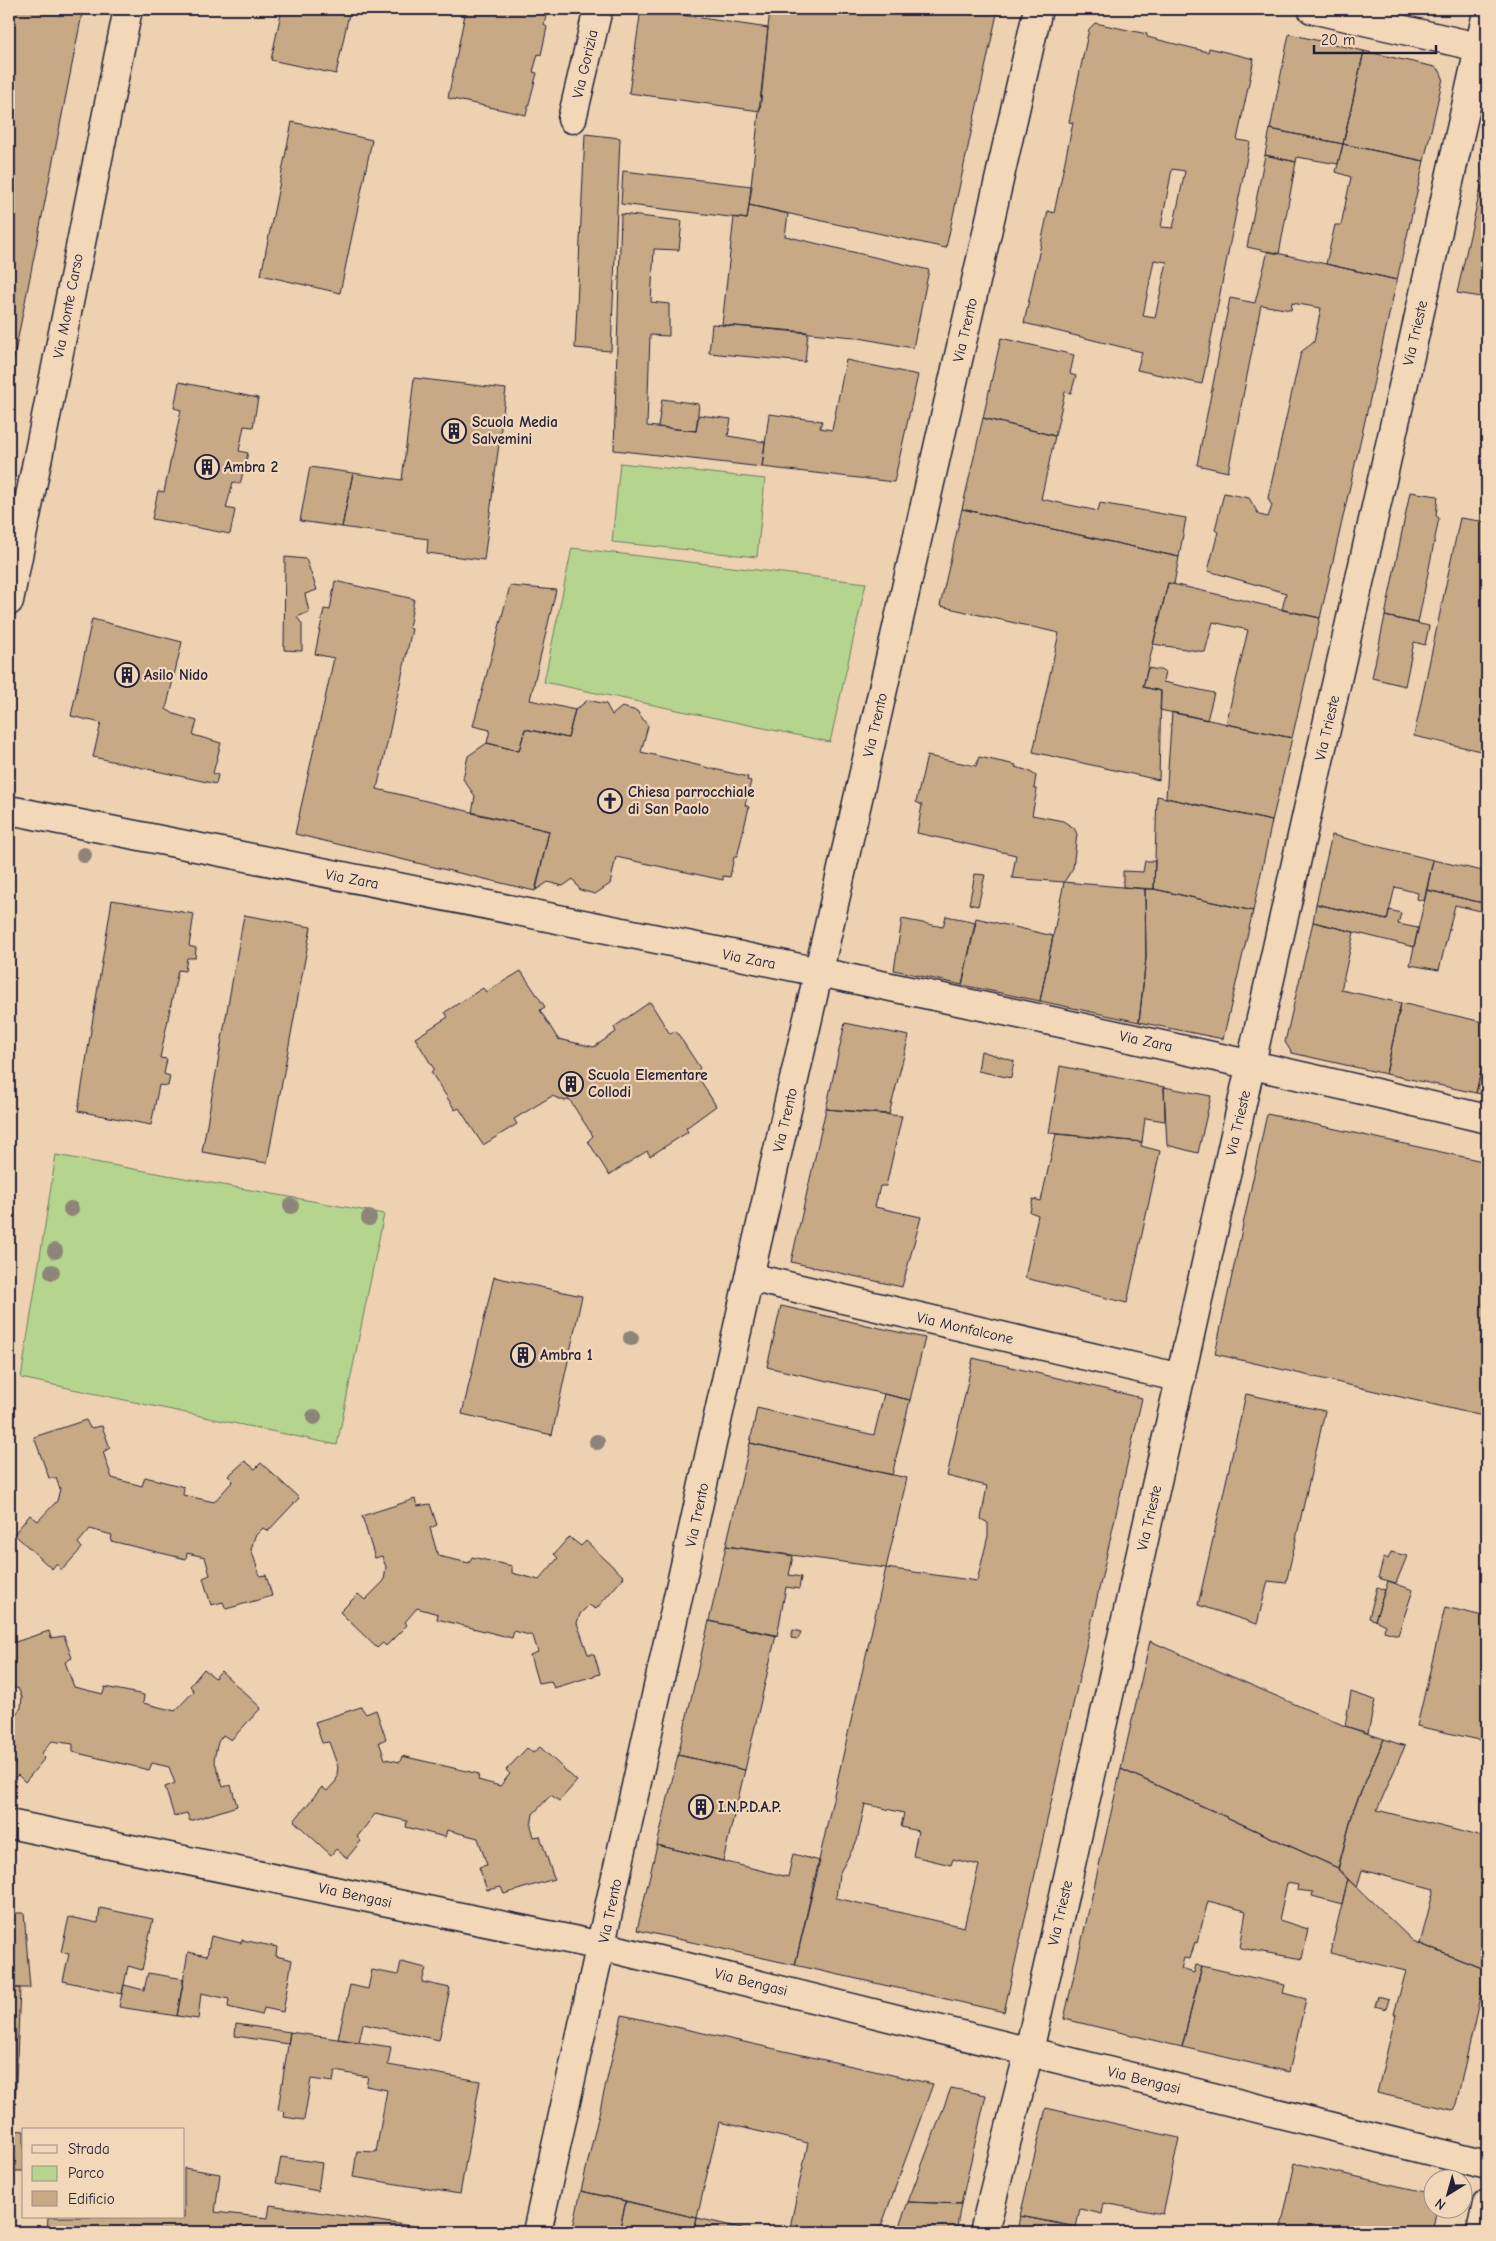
<svg xmlns="http://www.w3.org/2000/svg" width="1496" height="2241" font-family="'Comic Neue',sans-serif">
	<style>
		.green { fill: #b5d58e; stroke: #6c7c64 }
		.building { fill: #c8a985; stroke: #22223b; fill-rule: evenodd }
		.lines { fill: none; stroke-linecap: round; stroke-linejoin: round }
		.minor-casing { stroke: #22223b; stroke-width: 31 }
		.tertiary-casing { stroke: #22223b; stroke-width: 31 }
		.secondary-casing { stroke: #22223b; stroke-width: 31 }
		.minor { stroke: #f2d7b9; stroke-width: 28 }
		.tertiary { stroke: #f2d7b9; stroke-width: 28 }
		.secondary { stroke: #f2d7b9; stroke-width: 28 }
		.tree { fill: #8d8579 }
		.labels { text-anchor: middle; stroke-width: 4.5; stroke-linejoin: round; paint-order: stroke }
		.street-label { font-size: 15px; fill: #22223b; stroke: #f2d7b9 }
		.poi-label { font-size: 15px; font-weight: bold; fill: #22223b; stroke: #f2d7b9; text-anchor: start }
	</style>
	<rect width="100%" height="100%" fill="#edd1b0"/>
	<filter id="ink" filterUnits="userSpaceOnUse"><feTurbulence type="fractalNoise" baseFrequency=".02" numOctaves="2"/><feDisplacementMap in="SourceGraphic" scale="10" xChannelSelector="R" yChannelSelector="G"/><feConvolveMatrix kernelMatrix="1 2 1 2 8 2 1 2 1" color-interpolation-filters="sRGB"/></filter>
	<g filter="url(#ink)">
		<path class="green" d="M620 463 765 479 757 557 612 542Z
			M572 548 866 583 830 742 544 682Z
			M56 1155 384 1214 337 1445 21 1378Z"/>
		<path class="building" d="M9 9H83L9 383Z
			M282 9H350L336 74 271 60Z
			M466 9H551L550 13 547 12 544 25 547 27 541 55 538 54 533 72 537 73 526 115 448 98Z
			M641 9 768 28 760 111 629 93Z
			M770 9H998L946 248 749 205Z
			M1095 23 1147 34V37L1208 52 1209 48 1254 59 1237 140 1250 142 1202 384 1137 370 1142 352 1024 323 1048 211 1054 213 1073 123 1069 122 1089 29ZM1172 169 1185 171 1173 228 1161 227ZM1154 260 1167 262 1155 318 1143 316Z
			M1289 34 1364 51 1343 144 1270 129Z
			M1364 51 1435 67 1440 71 1443 78 1424 161 1343 144Z
			M292 122 372 140 340 293 261 275Z
			M1270 129 1343 144 1338 164 1297 157 1296 162 1265 155Z
			M585 134 620 138 611 351 575 348Z
			M1343 144 1424 161 1397 280 1326 264 1335 225H1341L1351 177 1336 172Z
			M1265 155 1296 162 1279 254 1247 247Z
			M1487 160V298L1457 293Z
			M623 171 752 186 747 219 621 204Z
			M749 205 788 214 785 236 929 270 913 348 854 337 722 325 734 217 747 219Z
			M621 214 682 221 679 250 654 249 651 302 669 304V336L650 335 647 426 696 431 699 415 731 419 728 436 765 442 762 467 614 450Z
			M1268 251 1397 280 1320 618 1282 610 1286 593 1208 571 1218 532 1215 530 1224 493 1249 498 1259 515 1268 517 1272 506 1268 498 1301 352 1314 342 1321 308 1292 303 1291 310 1261 305 1228 472 1197 465 1230 298 1255 303Z
			M712 324 808 332 805 362 709 353Z
			M1001 338 1074 355 1070 374 1076 376 1071 393 1065 392 1055 436 983 418Z
			M846 360 918 375 894 482 762 467 769 414 822 421 820 428 832 430Z
			M414 378 506 389 484 560 427 553 428 539 342 527 353 473 402 480Z
			M179 382 258 398 253 427 244 426 239 451 248 453 240 484 233 482 226 508 235 510 230 534 152 519 158 491 164 492 181 410 174 408Z
			M662 399 699 404 696 431 658 427Z
			M983 418 1055 436 1041 499 1098 511 1100 503 1186 518 1179 557 962 509Z
			M310 467 353 473 342 527 300 521Z
			M1410 492 1438 496 1436 516 1439 518 1418 623 1385 616Z
			M962 509 1179 557 1174 584 1168 583 1143 687 1161 691 1159 780 1033 752 1059 633 940 606Z
			M1460 518 1487 522V742L1485 752 1414 736Z
			M285 557 306 559 317 590 305 594 309 612 297 617 302 624V651L284 650Z
			M335 581 414 599 409 628 412 629 377 789 549 831 535 891 295 834 334 658 315 654 324 609 330 610Z
			M1168 583 1320 618 1292 738 1226 724 1248 630 1213 622 1205 652 1153 644Z
			M510 586 556 590 530 700 575 710 568 738 525 729 519 751 487 743 490 730 473 726Z
			M1385 616 1429 626 1425 645 1414 642 1405 686 1372 678Z
			M92 619 182 642 166 709 174 714 197 721 193 735 221 743 213 773 218 775 216 784 93 757 101 723 71 716Z
			M1148 668 1165 671 1163 682 1214 693 1207 720 1160 710 1161 691 1143 687Z
			M588 700 606 704 612 715 622 707 637 711 648 726 641 752 748 777 747 780 751 781 745 805 749 807 737 857H734L730 877 723 876V880L616 857 610 884 595 894 580 890 573 879 563 886 548 882 536 890 549 831 472 813 475 796 463 779 468 756 487 743 519 751 525 729 568 738 575 710Z
			M1172 712 1292 738 1272 821 1166 798Z
			M927 756 976 766 979 757 1016 765 1015 767 1029 771 1036 776 1034 788 1037 790 1032 815 1063 821 1074 828 1077 834 1073 868 1064 882 1012 878 1016 855 917 833 922 805 916 802Z
			M1157 796 1272 821 1253 911 1154 889Z
			M1332 835 1433 860 1424 901 1417 899 1418 893 1395 887 1387 920 1316 904Z
			M1433 860 1487 872V904L1427 890Z
			M1145 861H1155L1154 889 1123 887V871L1143 872Z
			M975 874 985 875 978 906 969 904Z
			M1064 882 1145 889 1146 958 1139 1022 1040 1001Z
			M1145 889H1154L1253 911 1223 1039 1139 1022 1146 958Z
			M1427 890 1487 904V942L1480 940 1485 912 1455 905 1439 970 1410 965Z
			M112 900 194 914 189 946 196 948 195 958H187L185 971 178 970 160 1058 167 1059 164 1074 170 1076 168 1086 159 1085 151 1125 78 1111Z
			M1316 904 1387 920 1389 910 1401 913 1398 924 1418 928 1414 947 1313 922Z
			M244 915 311 927 267 1163 202 1152Z
			M946 916 976 922 962 985 894 970 902 919 943 927Z
			M976 918 1053 936 1040 1001 962 985Z
			M1313 922 1354 932 1341 990 1401 1003 1386 1074 1292 1053 1285 1042Z
			M521 971 545 1007 540 1010 558 1039 594 1047 616 1032 614 1027 650 1002 670 1034 676 1031 700 1068 696 1073 716 1106 686 1128 688 1132 650 1156 647 1151 609 1175 588 1141 593 1136 569 1099 565 1101 552 1096 514 1119 517 1124 483 1145 459 1108 455 1110 431 1072 434 1069 415 1038 448 1017 445 1012 483 988 486 992Z
			M1401 1003 1487 1023V1045L1476 1093 1386 1074Z
			M845 1023 909 1036 889 1114 826 1109Z
			M1487 1045V1095L1476 1093Z
			M981 1051 1014 1061 1011 1078 978 1071Z
			M1060 1066 1164 1087 1165 1121 1145 1118 1142 1142 1049 1133Z
			M1164 1087 1211 1096 1198 1153 1167 1145Z
			M826 1109 902 1116 886 1186H880L875 1207 921 1217 902 1287 791 1262Z
			M1267 1114 1487 1162V1417L1215 1354Z
			M1056 1134 1142 1142 1141 1146 1160 1151 1127 1303 1025 1278 1038 1215 1030 1212 1033 1199 1041 1201Z
			M494 1277 582 1296 552 1435 462 1414Z
			M781 1306 925 1338 910 1400 767 1367Z
			M973 1358 1142 1398 1004 2012 795 1965 886 1568 977 1581 988 1536V1523L981 1519 987 1486 947 1476ZM865 1804 904 1813 901 1827 918 1831 913 1856 951 1865 953 1859 979 1865 964 1927 836 1898 839 1874 857 1841Z
			M884 1394 910 1400 892 1475 750 1443 757 1408 874 1435Z
			M1246 1394 1325 1411 1286 1583 1268 1581 1257 1624 1198 1605Z
			M86 1420 90 1428 102 1426 110 1448 103 1452 112 1478 142 1486 145 1477 184 1487 183 1495 214 1502 233 1481 228 1476 245 1461 255 1469 261 1463 299 1498 268 1531 263 1528 255 1536 251 1549 260 1576 266 1575 272 1596 226 1609 223 1602 211 1605 203 1578 210 1575 205 1557 187 1553 186 1559 111 1541 112 1535 90 1529 78 1543 82 1548 62 1570 56 1564 52 1569 14 1534 30 1515 38 1521 57 1501 60 1489 56 1478H49L34 1437Z
			M750 1443 907 1478 886 1568 726 1546Z
			M415 1499 417 1506 430 1504 437 1525 430 1528 438 1556 469 1563 472 1557 512 1566V1573L539 1580 558 1558 554 1554 569 1537 581 1546 586 1541 624 1577 596 1609 589 1605 580 1614 577 1623 588 1654H594L600 1674 554 1688 551 1681 538 1683 530 1655 538 1652 533 1636 514 1631 512 1638 437 1619 438 1614 417 1608 405 1622 407 1625 386 1646 383 1643 377 1648 340 1612 358 1594 365 1600 384 1581 386 1567 382 1556 375 1558 362 1516Z
			M726 1546 793 1556 789 1575 801 1577 799 1589 786 1587 777 1636 709 1621Z
			M1391 1552 1407 1556 1396 1583 1378 1578 1384 1557 1388 1559Z
			M1388 1581 1413 1590 1398 1635 1384 1631 1385 1625 1375 1620Z
			M1377 1587 1385 1590 1375 1620 1369 1618Z
			M1445 1607 1487 1617V1758L1481 1756 1484 1741 1417 1726Z
			M709 1621 776 1635 745 1770 678 1755Z
			M793 1630 801 1632 798 1639 791 1638Z
			M49 1631 51 1638 64 1636 72 1658 65 1662 74 1687 103 1694 105 1687 144 1695 143 1703 175 1711 194 1691 190 1686 204 1669 215 1678 221 1671 261 1708 231 1740 223 1735 218 1742 214 1759 223 1787 231 1785 237 1806 190 1821 187 1813 174 1816 165 1787 175 1783 169 1767 152 1763 149 1770 73 1752V1744L52 1741 41 1754 45 1758 25 1782 18 1775 13 1780 9 1777V1722L21 1708 22 1697 18 1688 11 1689 9 1681V1644Z
			M1150 1641 1345 1726 1384 1739 1354 1808 1338 1868 1121 1769Z
			M1351 1692 1375 1700 1368 1733 1345 1726Z
			M361 1707 366 1714 376 1710 386 1739 379 1742 385 1759 400 1762 402 1756 479 1774 478 1780 500 1786 510 1774 506 1770 527 1748 533 1753 540 1747 577 1781 559 1801 551 1795 533 1814 531 1826 534 1837 540 1836 554 1879 504 1894 501 1887 487 1890 479 1867 487 1865 478 1838 447 1830 445 1837 406 1827 407 1821 375 1814 357 1837 361 1841 347 1858 336 1849 331 1855 294 1821 322 1787 327 1791 336 1781 338 1767 329 1742 322 1743 315 1722Z
			M1384 1739 1405 1746 1377 1810 1487 1838 1486 1970 1420 1944 1434 1889 1362 1870 1357 1888 1338 1870 1354 1808Z
			M678 1755 745 1770 723 1861 657 1845Z
			M1121 1769 1338 1868 1348 1879 1342 1904 1312 1896 1313 1892 1297 1890 1298 1885 1287 1883 1279 1920 1308 1929 1302 1959 1240 1948 1246 1911 1208 1901 1197 1943 1195 1942 1190 1959 1184 1958 1181 1969 1194 1973 1196 1965 1202 1966 1182 2047 1064 2019Z
			M657 1845 788 1877 793 1854 820 1861 795 1965 637 1930Z
			M1348 1879 1413 1941 1486 1970 1455 2109 1452 2110 1377 2093 1396 2014H1394L1406 1971 1330 1953Z
			M100 1908 153 1919 142 1970 128 1966 122 1994 63 1981 69 1954 61 1952 69 1917 98 1923Z
			M9 1913H24L30 1988H9Z
			M211 1936 241 1943 242 1940 277 1947 276 1956 292 1960 283 2012 264 2008 262 2015 228 2007 229 1999 201 1993 198 2019 177 2016 188 1952 207 1956Z
			M401 1962 426 1968 422 1982 450 1988 439 2040 363 2024 359 2042 338 2039 350 1985 368 1989 372 1970 398 1975Z
			M1202 1966 1285 1985 1283 1993 1306 1999 1289 2072 1182 2047Z
			M148 1973 184 1979 177 2016 119 2007 124 1985 144 1990Z
			M9 1988H20L14 2130H9Z
			M1378 1996 1389 1999 1386 2009 1375 2006Z
			M622 2015 933 2084 879 2232H789L808 2143 719 2122 697 2218 581 2191Z
			M236 2024 290 2032 288 2044 235 2036Z
			M290 2032 391 2047 388 2065 480 2081 460 2194 353 2177 357 2151 376 2152 387 2090 366 2086 368 2077 335 2071 333 2082 311 2079 304 2120 284 2117 285 2112 278 2110Z
			M951 2088 986 2095 961 2204 908 2202Z
			M1046 2108 1179 2138 1163 2214 1104 2203 1102 2214 1080 2209 1076 2227 1020 2216Z
			M9 2130 24 2131V2171H9Z
			M281 2157 322 2163 318 2191 276 2183Z
			M1295 2163 1434 2194V2208H1437L1432 2232H1280Z
			M184 2168 220 2174 215 2212 268 2218 270 2205 452 2232H47L48 2217H184Z
			M581 2191 626 2201 619 2232H572Z
			M626 2201 697 2218 694 2232H619Z
			M908 2202 961 2204 956 2232H897Z
			M1020 2216 1076 2227 1075 2232H1017Z
			M697 2218 759 2232H694Z
			M1076 2227 1099 2232H1075Z"/>
		<g class="lines">
			<defs>
				<path id="minor" d="M1312 9 1487 49
					M572 119 598 9
					M9 810C502 908 998 1003 1487 1119
					M749 1277 1181 1378
					M9 1824 602 1946 1487 2165
					M537 2232 749 1277 1038 9
					M984 2232 1029 2051 1487 13"/>
				<path id="tertiary" d="M1481 2232 1487 2204"/>
				<path id="secondary" d="M9 601 128 9"/>
			</defs>
			<use href="#minor" class="minor-casing"/>
			<use href="#tertiary" class="tertiary-casing"/>
			<use href="#secondary" class="secondary-casing"/>
			<use href="#minor" class="minor"/>
			<use href="#tertiary" class="tertiary"/>
			<use href="#secondary" class="secondary"/>
		</g>
		<g class="tree">
			<circle cx="84" cy="855" r="8"/>
			<circle cx="291" cy="1206" r="8"/>
			<circle cx="71" cy="1209" r="8"/>
			<circle cx="369" cy="1218" r="8"/>
			<circle cx="55" cy="1251" r="8"/>
			<circle cx="52" cy="1272" r="8"/>
			<circle cx="631" cy="1338" r="8"/>
			<circle cx="314" cy="1417" r="8"/>
			<circle cx="597" cy="1442" r="8"/>
		</g>
	</g>
	<defs>
		<symbol id="building-ring" viewBox="-11 -11 22 22"><circle r="9.5" fill="#f2d7b9" stroke="#22223b" stroke-width="1.5"/><path d="M-4-6H4V6H1V3H-1V6H-4ZM-2.5-4.3h1.7v1.8h-1.7ZM.8-4.3h1.7v1.8H.8ZM-2.5-1h1.7V.8h-1.7ZM.8-1h1.7V.8H.8Z" fill="#22223b"/></symbol>
		<symbol id="church-ring" viewBox="-11 -11 22 22"><circle r="9.5" fill="#f2d7b9" stroke="#22223b" stroke-width="1.5"/><path d="M-1.2-6h2.4v3.5h3.3v2.4h-3.3V6h-2.4V-.1h-3.3v-2.4h3.3Z" fill="#22223b"/></symbol>
	</defs>
	<g fill-rule="evenodd">
		<use href="#building-ring" x="440" y="417" width="28" height="28"/>
		<use href="#building-ring" x="193" y="453" width="28" height="28"/>
		<use href="#building-ring" x="113" y="661" width="28" height="28"/>
		<use href="#church-ring" x="596" y="787" width="28" height="28"/>
		<use href="#building-ring" x="557" y="1070" width="28" height="28"/>
		<use href="#building-ring" x="509" y="1341" width="28" height="28"/>
		<use href="#building-ring" x="687" y="1793" width="28" height="28"/>
	</g>
	<g class="labels">
		<g class="street-label">
			<text transform="translate(585 64) rotate(-77)" y="5">Via Gorizia</text>
			<text transform="translate(68 306) rotate(-79)" y="5">Via Monte Carso</text>
			<text transform="translate(965 330) rotate(-77)" y="5">Via Trento</text>
			<text transform="translate(1415 333) rotate(-77)" y="5">Via Trieste</text>
			<text transform="translate(875 725) rotate(-77)" y="5">Via Trento</text>
			<text transform="translate(1327 728) rotate(-77)" y="5">Via Trieste</text>
			<text transform="translate(352 879) rotate(11)" y="5">Via Zara</text>
			<text transform="translate(749 959) rotate(11)" y="5">Via Zara</text>
			<text transform="translate(1146 1041) rotate(12)" y="5">Via Zara</text>
			<text transform="translate(785 1120) rotate(-77)" y="5">Via Trento</text>
			<text transform="translate(1238 1123) rotate(-77)" y="5">Via Trieste</text>
			<text transform="translate(965 1328) rotate(13)" y="5">Via Monfalcone</text>
			<text transform="translate(697 1515) rotate(-78)" y="5">Via Trento</text>
			<text transform="translate(1149 1518) rotate(-77)" y="5">Via Trieste</text>
			<text transform="translate(355 1895) rotate(12)" y="5">Via Bengasi</text>
			<text transform="translate(610 1911) rotate(-78)" y="5">Via Trento</text>
			<text transform="translate(1060 1913) rotate(-77)" y="5">Via Trieste</text>
			<text transform="translate(751 1982) rotate(14)" y="5">Via Bengasi</text>
			<text transform="translate(1144 2080) rotate(14)" y="5">Via Bengasi</text>
		</g>
		<g class="poi-label">
			<text x="472" y="427">Scuola Media<tspan x="472" dy="17">Salvemini</tspan></text>
			<text x="224" y="472">Ambra 2</text>
			<text x="144" y="680">Asilo Nido</text>
			<text x="628" y="797">Chiesa parrocchiale<tspan x="628" dy="17">di San Paolo</tspan></text>
			<text x="588" y="1080">Scuola Elementare<tspan x="588" dy="17">Collodi</tspan></text>
			<text x="540" y="1360">Ambra 1</text>
			<text x="718" y="1812">I.N.P.D.A.P.</text>
		</g>
	</g>
	<rect width="1496" height="2241" fill="none" stroke="#f2d7b9" stroke-width="30"/>
	<rect x="15" y="15" width="1466" height="2211" fill="none" stroke="#22223b" stroke-width="2" filter="url(#ink)"/>
	<rect x="22" y="2128" width="162" height="90" fill="#f2d7b9" stroke="#9f8f87"/>
	<rect x="32" y="2145" width="25" height="8" fill="#f2d7b9" stroke="#9f8f87"/>
	<text x="68" y="2154" font-size="15" fill="#22223b">Strada</text>
	<rect x="32" y="2166" width="25" height="15" fill="#b5d58e" stroke="#9f8f87"/>
	<text x="68" y="2178" font-size="15" fill="#22223b">Parco</text>
	<rect x="32" y="2191" width="25" height="15" fill="#c8a985" stroke="#9f8f87"/>
	<text x="68" y="2204" font-size="15" fill="#22223b">Edificio</text>
	<g transform="translate(1448 2194) rotate(217)"><circle r="24" fill="#f2d7b9" stroke="#9f8f87"/>
	<path d="M0-4L9 19L0 12L-9 19Z" fill="#22223b"/>
	<text y="-8" font-size="14" font-weight="bold" text-anchor="middle" fill="#22223b">N</text>
	</g>
	<path d="M1314 45v8h122v-8" fill="none" stroke="#22223b" stroke-width="2.5"/>
	<text x="1321" y="45" font-size="15" fill="#22223b" stroke="#f2d7b9" stroke-width="4" paint-order="stroke">20 m</text>
</svg>
